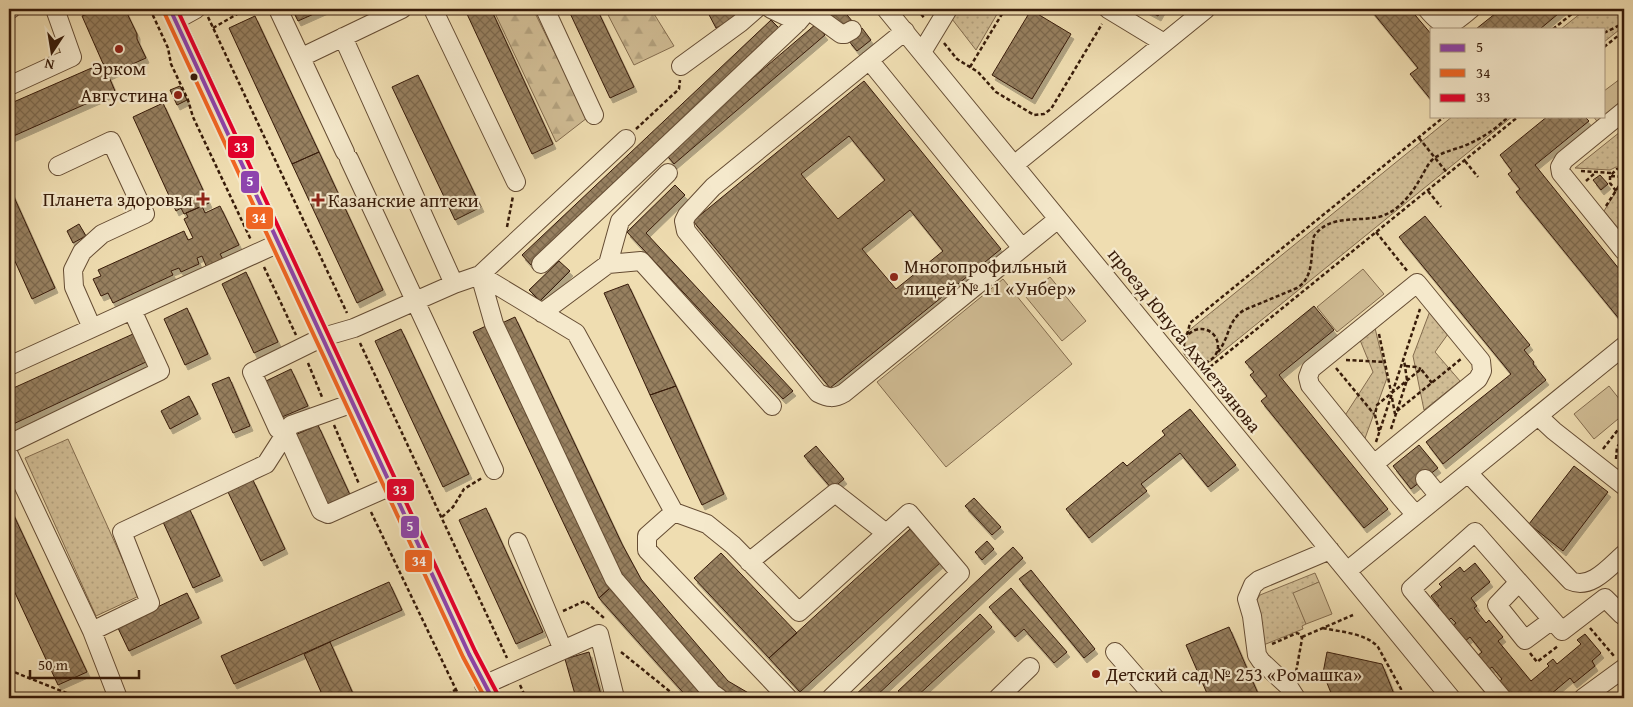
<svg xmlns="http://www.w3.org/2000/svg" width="1633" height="707" font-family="'Gentium Book Plus',serif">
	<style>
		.forest { fill: url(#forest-firs); stroke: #846c4e }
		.park { fill: url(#park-dots); stroke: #846c4e }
		.pitch { fill: #d0bc94; stroke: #846c4e }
		.building { fill: url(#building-cross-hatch); stroke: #371b09; fill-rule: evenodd; filter: url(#shadow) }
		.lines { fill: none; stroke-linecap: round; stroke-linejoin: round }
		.minor-casing { stroke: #654c33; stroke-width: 20 }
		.path { stroke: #371b09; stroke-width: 2.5; stroke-dasharray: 4 2.5; stroke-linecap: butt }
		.minor { stroke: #f5e9cc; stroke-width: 18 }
		.bus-1-casing { stroke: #f5e9cc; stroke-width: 8 }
		.bus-2-casing { stroke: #f5e9cc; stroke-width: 8 }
		.bus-3-casing { stroke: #f5e9cc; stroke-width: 8 }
		.bus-1 { stroke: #8e44ad; stroke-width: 4 }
		.bus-2 { stroke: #f26522; stroke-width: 4 }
		.bus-3 { stroke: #e4002b; stroke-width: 4 }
		.poi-dot { fill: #8f2418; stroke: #f5e9cc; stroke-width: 2 }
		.bus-dot { fill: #371b09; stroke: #f5e9cc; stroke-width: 2 }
		.labels { text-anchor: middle; stroke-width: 4.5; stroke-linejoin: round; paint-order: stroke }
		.poi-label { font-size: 19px; fill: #371b09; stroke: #f5e9cc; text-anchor: start }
		.street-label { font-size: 19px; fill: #371b09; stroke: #f5e9cc }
		.line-badge { stroke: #f5e9cc; stroke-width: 2 }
		.badge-label { font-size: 14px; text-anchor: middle; font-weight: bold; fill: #fff }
	</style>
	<defs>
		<pattern id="forest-firs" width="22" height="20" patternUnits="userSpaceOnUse" patternTransform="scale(1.25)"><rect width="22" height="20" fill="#d0bc94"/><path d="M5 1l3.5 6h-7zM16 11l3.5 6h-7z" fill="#b3a17e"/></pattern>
		<pattern id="park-dots" width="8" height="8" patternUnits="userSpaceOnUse" patternTransform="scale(1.25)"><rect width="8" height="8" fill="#d0bc94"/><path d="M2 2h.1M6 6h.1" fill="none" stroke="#b3a17e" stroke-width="1.8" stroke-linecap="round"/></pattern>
		<pattern id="building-cross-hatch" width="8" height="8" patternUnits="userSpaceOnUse" patternTransform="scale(1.25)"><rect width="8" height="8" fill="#978060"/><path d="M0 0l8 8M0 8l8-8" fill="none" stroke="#7c684d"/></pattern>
		<filter id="shadow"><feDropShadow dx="3" dy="5" stdDeviation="0" flood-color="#0004"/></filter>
	</defs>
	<rect width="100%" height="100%" fill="#efddb1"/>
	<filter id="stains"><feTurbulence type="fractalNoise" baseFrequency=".004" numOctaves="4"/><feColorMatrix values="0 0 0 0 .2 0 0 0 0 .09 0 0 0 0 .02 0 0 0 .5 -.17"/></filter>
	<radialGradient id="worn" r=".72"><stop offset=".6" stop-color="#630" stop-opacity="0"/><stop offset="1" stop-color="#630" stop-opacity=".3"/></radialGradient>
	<path class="forest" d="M493 9H533L587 118 556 142Z
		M605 9H651L674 46 634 65Z"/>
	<path class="park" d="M958 9H1000L976 50 952 19Z
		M1586 9H1624V26L1604 42V29H1561Z
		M1453 116H1513L1211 361C1190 370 1173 350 1187 332Z
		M1620 132H1624V168L1616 167 1610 170 1575 168Z
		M1619 187 1624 193V223L1618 228 1604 211Z
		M1430 311 1448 334 1435 352 1460 381 1424 410 1413 356Z
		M1375 328 1387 378 1364 441 1344 417 1373 372 1360 340Z
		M68 439 139 596 96 616 25 458Z
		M1315 573 1319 582 1294 593 1306 624 1302 626 1303 629 1261 646 1254 604 1260 595Z"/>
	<path class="pitch" d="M1620 79 1624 84V103L1599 124 1593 116H1604V91Z
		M1363 269 1384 294 1337 332 1317 307Z
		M1050 277 1086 321 1062 341 1026 297Z
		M1003 279 1072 364 946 467 877 382Z
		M1609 386 1624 405V414L1594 439 1574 414Z
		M1319 582 1332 614 1306 624 1293 593Z"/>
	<path class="building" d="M93 9H125L137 34V39L146 58 108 75 82 16 93 12Z
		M292 9H325L298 21Z
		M479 9H491L553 144 532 154 467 14Z
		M568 9H597L634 87 610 98Z
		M706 9H731L736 18 716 28Z
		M823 9H842L853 22 843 31Z
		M1145 9H1162L1158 16Z
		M1370 9H1410L1432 35V101L1410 74 1418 68Z
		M1501 9H1564L1540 29H1476Z
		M1031 10 1071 34 1032 99 992 75Z
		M255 16 319 152 292 164 229 28Z
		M771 20 781 30 531 265 522 255Z
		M816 24 825 35 674 164 665 153Z
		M862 28 871 40 857 51 848 40Z
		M103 63 115 91 9 138V104Z
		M418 75 481 207 455 220 392 87Z
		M864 81 1001 249 830 388 693 221ZM849 136 885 180 838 219 801 174ZM910 210 943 251 896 289 862 249Z
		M180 86 187 100 177 105 170 90Z
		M163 103 209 203 184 214 181 208 176 211 133 117Z
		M1548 116H1584L1589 121 1535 165 1624 275V316L1620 320 1516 192 1520 189 1508 174 1512 171 1500 155Z
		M319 152 383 290 357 303 292 164Z
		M1600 175 1608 184 1601 190 1593 180Z
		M675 185 685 195 646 233 793 391 783 399 627 232Z
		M9 186 55 288 32 299 9 248Z
		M202 206 205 213 220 206 239 245 220 254 224 261 207 268 202 256 197 258 199 264 181 272 179 268 171 271 173 275 113 303 108 293 101 296 93 279 101 276 98 270 184 231 188 240 193 238 184 219 188 217 186 213Z
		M1425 216 1530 345 1524 350 1534 362 1533 364 1546 380 1443 464 1426 442 1511 374 1399 237Z
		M79 224 86 236 73 243 67 231Z
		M559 261 570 271 540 301 529 290Z
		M246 272 278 342 254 353 222 284Z
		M628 284 676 386 650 395 604 293Z
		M1314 306 1334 330 1279 375 1388 509 1364 528 1261 401 1267 396 1250 375 1254 372 1245 362Z
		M187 308 208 354 185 365 164 319Z
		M515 317 622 544 641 579 728 681 757 698H728L720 693 630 588 619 569 502 323Z
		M486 326 610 588 599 598 473 332Z
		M401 329 469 474 443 487 375 341Z
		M133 334 146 362 9 426V390Z
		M291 369 308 406 282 417 266 381Z
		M229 377 250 426 233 433 212 384Z
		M676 386 724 494 702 505 650 395Z
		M189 396 198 414 170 429 161 411Z
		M1190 409 1236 465 1208 487 1180 453 1141 484 1147 491 1089 538 1066 509 1123 462 1127 466 1165 435 1162 431Z
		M318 425 351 497 328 507 295 435Z
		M1419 445 1438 468 1411 489 1393 466Z
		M816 446 844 479 832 489 804 456Z
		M1574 466 1608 492 1563 551 1529 524Z
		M253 480 285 549 261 561 228 492Z
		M974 498 1001 527 992 535 965 506Z
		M9 505 87 672 58 685 9 580Z
		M486 508 543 632 516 644 459 520Z
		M190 510 220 576 193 588 163 522Z
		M910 529 941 562 800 692 769 658Z
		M987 541 994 549 982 560 975 552Z
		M1013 547 1023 558 874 698H852Z
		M721 553 797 633 769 658 694 578Z
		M1475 563 1490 582 1471 598 1477 606 1474 608 1486 623 1489 620 1503 637 1498 641 1531 681 1549 666 1547 664 1553 659 1557 664 1581 644 1577 640 1585 634 1601 653 1592 661 1595 666 1574 683 1570 678 1551 694 1554 698H1508L1496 684 1502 679 1492 667 1488 670 1477 656 1482 652 1470 637 1464 642 1451 627 1456 623 1451 618 1447 622 1436 609 1439 606 1431 596 1442 587 1439 584 1460 567 1464 572Z
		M1031 570 1095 649 1084 658 1019 579Z
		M389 582 402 610 234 684 221 656Z
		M610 588 708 698H688L599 598Z
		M1011 588 1067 652 1054 663 1024 629 1015 637 989 607Z
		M187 593 199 618 129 651 117 626Z
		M980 614 992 627 915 698H905L898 691Z
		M1229 627 1246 666 1260 698H1209L1186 645Z
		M330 642 355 698H306L321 692 304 654Z
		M589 652 602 698H576L565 659Z
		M1327 652 1382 664 1394 694 1384 698H1333L1323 673Z"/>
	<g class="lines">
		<defs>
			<path id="minor" d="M9 9H11
				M170 9 469 654 492 698
				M278 9 345 152
				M433 9 516 182
				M545 9 594 115
				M771 9 798 22
				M886 9 1451 698
				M1108 9 1164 43
				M1427 9C1446 32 1451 25 1471 9
				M808 10 841 34H845L852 30
				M176 20 196 9
				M905 31 713 187 687 215 684 221 686 231 818 393C828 398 834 399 844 393L1058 219
				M343 37 454 284
				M922 52 948 9
				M302 57 402 9
				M869 60 1022 248
				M681 66 740 23 756 9
				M9 86 72 57 55 9
				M1624 111 1564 160 1560 167 1561 173 1624 251
				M626 139 480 275 494 324 614 579 712 693 719 698
				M349 159 494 470
				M1014 165 1206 9
				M58 166 111 141 145 214 102 234 82 252 73 270 74 287 92 328
				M541 264 798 22 808 10 806 9
				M608 264 620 221 668 173
				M542 313 608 264 641 261 772 406
				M9 366 279 243
				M1538 416 1554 431 1624 486
				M9 444 160 371 132 310
				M9 455 92 631
				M1374 464 1478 379 1482 371 1481 361 1417 283 1311 369 1308 377 1310 385 1401 498 1416 515
				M1468 473 1571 581C1591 590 1610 566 1624 554
				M1425 479 1439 496
				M391 486 328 514 321 511 286 433 278 429 252 372 323 337 354 328 454 284 480 275 576 333 674 512 647 536V550L788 698
				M674 512 707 524 733 545 799 612 909 513 960 573 831 698
				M518 542 563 650
				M749 562 835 493 886 533
				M1347 571 1624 346
				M1519 582 1497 605 1525 640 1552 620
				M1115 652 1155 698
				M484 685 599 634 615 698
				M118 698 92 631 150 603 122 532 266 464 291 425 353 403
				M998 698 1030 667
				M1296 698 1289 687 1261 661 1257 655 1252 616 1247 599 1253 585 1259 580 1330 550
				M1502 698 1411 589 1475 532 1562 631 1605 598 1622 615 1624 614
				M1583 698 1624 668"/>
		</defs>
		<use href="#minor" class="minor-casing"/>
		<path class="path" d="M150 9 168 48 171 64 188 100 193 117 251 240
			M917 9 925 19
			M1046 9 1056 13 1062 9
			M208 17 347 313
			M213 28 246 9
			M1553 29 1578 9
			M1604 33 1624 23
			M944 43 957 59 978 72 996 92 1034 115 1044 114 1051 109 1102 24
			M1604 47 1624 31
			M970 67 1005 9
			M636 129 679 89 680 80
			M1419 138 1448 174
			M1465 161 1478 177
			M1581 171 1612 173
			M1611 176 1624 177
			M1586 181 1595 173
			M1619 185 1624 191
			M1428 191 1441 207
			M1616 191 1610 183V176L1617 169H1624
			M1606 206 1624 178
			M507 227 513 196
			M1376 232 1408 272
			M264 267 296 335
			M1184 346a17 17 0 1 1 34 0a17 17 0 1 1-34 0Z
			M1379 334 1391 392
			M1187 335 1190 323 1445 116
			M360 343 507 658
			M1218 352C1230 337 1227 321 1244 310L1297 288C1315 277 1310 254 1314 236 1331 213 1358 223 1382 216 1399 210 1411 195 1420 179 1424 173 1427 165 1432 160 1441 152 1453 150 1464 146 1481 139 1496 129 1509 116
			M1346 360 1385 362
			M308 363 322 397
			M1406 366 1416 367 1421 369
			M1336 368 1374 414
			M1205 371 1519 116
			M1392 398 1395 414
			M1397 411 1461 359
			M334 425 359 484
			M1391 429 1407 380 1404 360
			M1379 431 1375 415 1377 405 1421 369 1432 383
			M1376 442 1420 309
			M1603 449 1624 422
			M1616 459 1617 447 1624 438
			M371 512 460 698
			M442 517 453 507 464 489 482 478
			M563 611 585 601 604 618
			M1323 628C1340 632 1366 633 1378 647L1401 689 1400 698
			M1590 628 1614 656
			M1302 637 1353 615
			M1272 644 1297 633 1301 635 1302 639 1296 672
			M621 652 678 698
			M1530 653 1537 662 1558 646
			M9 670 79 698
			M520 685 526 698
			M442 698 455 690"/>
		<use href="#minor" class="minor"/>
		<defs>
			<path id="bus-1" d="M170 9 469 654 492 698"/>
			<path id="bus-2" d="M164 12 463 657 485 698"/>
			<path id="bus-3" d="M177 9 475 651 498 695"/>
		</defs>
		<use href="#bus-1" class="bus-1-casing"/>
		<use href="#bus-2" class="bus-2-casing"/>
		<use href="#bus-3" class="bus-3-casing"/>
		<use href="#bus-1" class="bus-1"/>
		<use href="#bus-2" class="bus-2"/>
		<use href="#bus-3" class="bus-3"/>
	</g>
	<g class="poi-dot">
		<circle cx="119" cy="49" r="5"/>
		<circle cx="178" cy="95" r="5"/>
		<path d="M200.5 191.5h5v5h5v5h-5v5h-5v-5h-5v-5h5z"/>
		<path d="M315.5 192.5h5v5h5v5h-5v5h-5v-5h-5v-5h5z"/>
		<circle cx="894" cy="277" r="5"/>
		<circle cx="1096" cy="674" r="5"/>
	</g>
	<circle class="bus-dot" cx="194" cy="77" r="4.5"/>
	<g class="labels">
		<g class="poi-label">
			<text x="119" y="75" text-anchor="middle">Эрком</text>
			<text x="168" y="102" text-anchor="end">Августина</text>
			<text x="193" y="206" text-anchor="end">Планета здоровья</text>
			<text x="328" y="207">Казанские аптеки</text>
			<text x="904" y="273">Многопрофильный<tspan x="904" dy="22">лицей № 11 «Унбер»</tspan></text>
			<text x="1106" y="681">Детский сад № 253 «Ромашка»</text>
		</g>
		<g class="street-label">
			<text transform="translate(1185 340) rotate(51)" y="7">проезд Юнуса Ахметзянова</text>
		</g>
	</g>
	<g class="line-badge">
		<rect x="227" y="135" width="28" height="24" rx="5" fill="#e4002b"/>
		<rect x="240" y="170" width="20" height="24" rx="5" fill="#8e44ad"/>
		<rect x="245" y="206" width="29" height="24" rx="5" fill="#f26522"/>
		<rect x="386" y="478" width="29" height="24" rx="5" fill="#e4002b"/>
		<rect x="400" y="515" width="20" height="24" rx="5" fill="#8e44ad"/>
		<rect x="404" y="549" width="29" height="24" rx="5" fill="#f26522"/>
	</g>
	<g class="badge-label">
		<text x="241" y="152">33</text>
		<text x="250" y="186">5</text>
		<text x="259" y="223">34</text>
		<text x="400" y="495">33</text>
		<text x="410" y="531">5</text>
		<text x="419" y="566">34</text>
	</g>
	<rect width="1633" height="707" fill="none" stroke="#efddb1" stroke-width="30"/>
	<rect x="10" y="10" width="1613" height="687" fill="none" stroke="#371b09" stroke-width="2.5"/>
	<rect x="15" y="15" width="1603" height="677" fill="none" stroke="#371b09"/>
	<rect x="1430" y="28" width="175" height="90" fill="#f5e9cc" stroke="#a9977e"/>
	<rect x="1440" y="44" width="25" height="8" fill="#8e44ad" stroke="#a9977e"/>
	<text x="1476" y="52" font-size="15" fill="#371b09">5</text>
	<rect x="1440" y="69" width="25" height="8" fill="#f26522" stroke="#a9977e"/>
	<text x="1476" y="78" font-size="15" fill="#371b09">34</text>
	<rect x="1440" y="94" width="25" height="8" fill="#e4002b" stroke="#a9977e"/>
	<text x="1476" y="102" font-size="15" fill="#371b09">33</text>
	<g transform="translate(52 52) rotate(192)" stroke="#f5e9cc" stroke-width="4" paint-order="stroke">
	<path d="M0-4L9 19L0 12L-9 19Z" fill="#371b09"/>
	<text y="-8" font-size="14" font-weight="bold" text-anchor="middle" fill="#371b09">N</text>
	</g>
	<path d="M30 670v8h109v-8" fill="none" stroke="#371b09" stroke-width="2.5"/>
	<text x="38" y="670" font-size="15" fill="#371b09" stroke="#f5e9cc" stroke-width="4" paint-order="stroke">50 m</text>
	<rect width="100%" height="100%" filter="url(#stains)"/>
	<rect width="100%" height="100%" fill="url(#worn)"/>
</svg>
